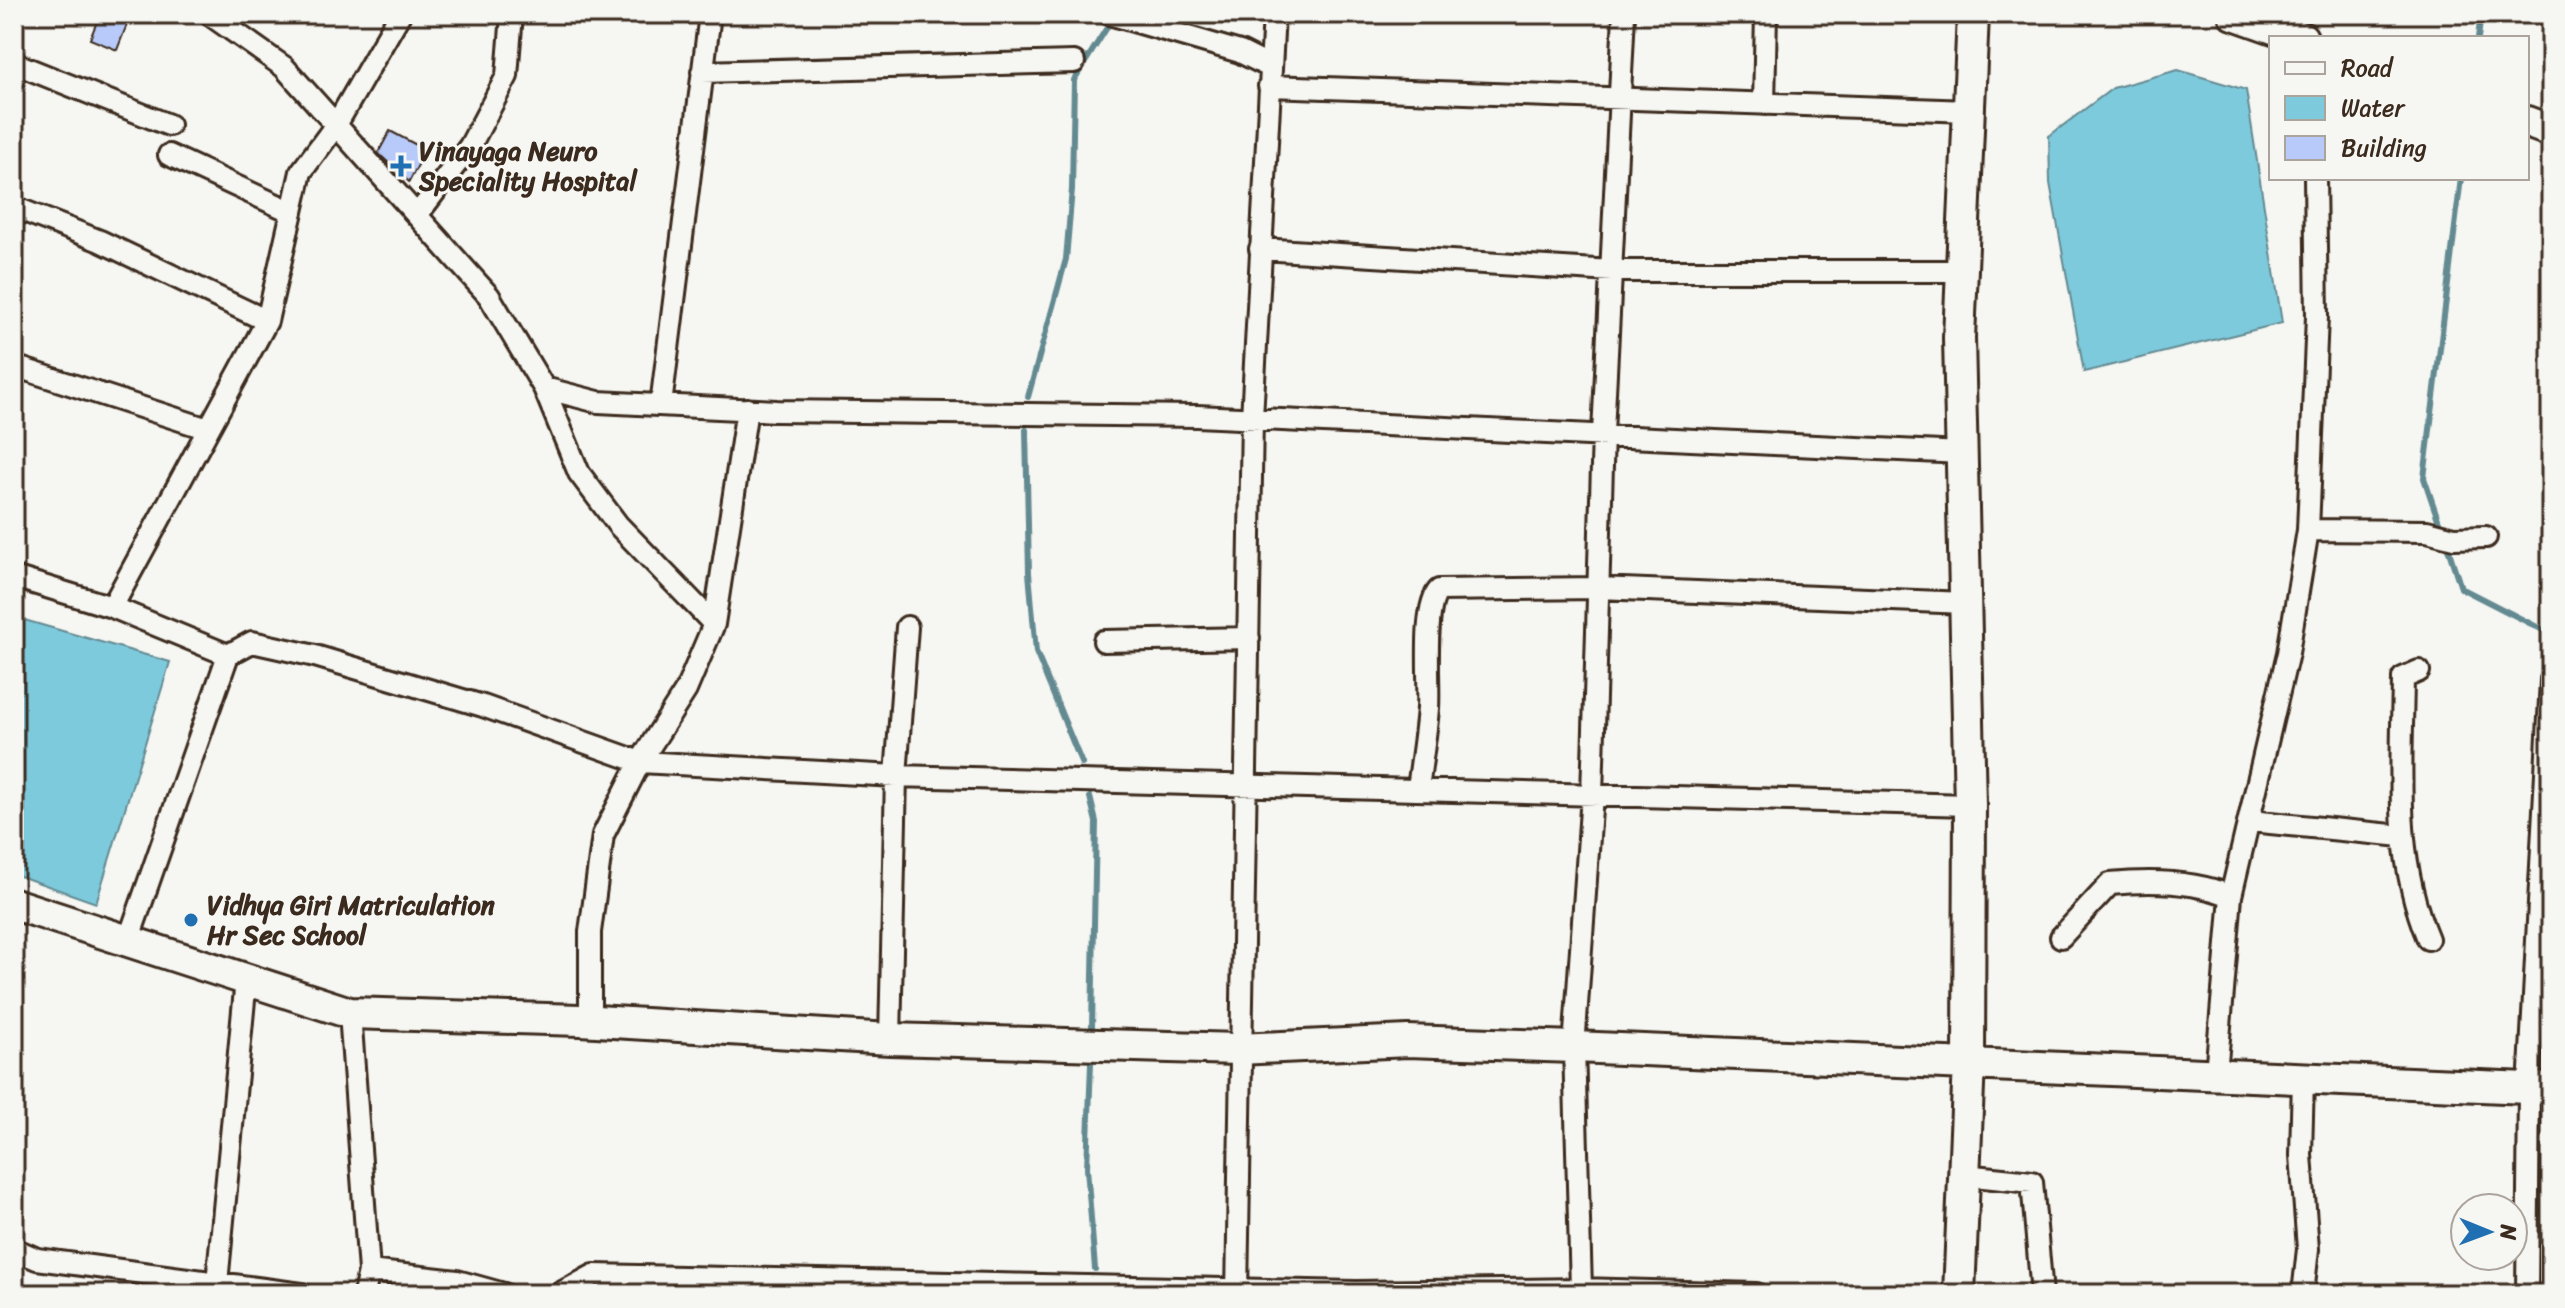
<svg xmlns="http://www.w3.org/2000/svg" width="2565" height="1308" font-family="Sriracha,sans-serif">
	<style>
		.water { fill: #7ecadd; stroke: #638a91; stroke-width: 2 }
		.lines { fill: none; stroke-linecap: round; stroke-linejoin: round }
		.stream { stroke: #638a91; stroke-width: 6 }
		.building { fill: #b7caf9; stroke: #3b2a1e; stroke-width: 2 }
		.street-casing { stroke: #3b2a1e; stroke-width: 26 }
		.secondary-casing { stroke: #3b2a1e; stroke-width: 36 }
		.street { stroke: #f6f6f2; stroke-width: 20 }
		.secondary { stroke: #f6f6f2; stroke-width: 30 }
		.poi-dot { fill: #1f6fb2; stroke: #f6f6f2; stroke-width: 3 }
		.labels { text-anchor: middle; stroke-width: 6; stroke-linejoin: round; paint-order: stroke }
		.poi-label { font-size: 26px; font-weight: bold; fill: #3b2a1e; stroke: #f6f6f2; text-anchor: start }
	</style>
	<rect width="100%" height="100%" fill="#f6f6f2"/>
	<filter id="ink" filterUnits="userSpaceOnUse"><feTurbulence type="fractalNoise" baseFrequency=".0125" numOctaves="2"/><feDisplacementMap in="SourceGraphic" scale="16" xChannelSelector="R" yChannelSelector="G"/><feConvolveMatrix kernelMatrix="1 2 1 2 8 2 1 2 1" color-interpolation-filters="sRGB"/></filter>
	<g filter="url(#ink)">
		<path class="water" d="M2178 70 2246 90 2282 323 2084 372 2050 183 2049 136 2113 88Z
			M14 617 170 662 96 903 14 874Z"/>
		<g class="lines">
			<path class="stream" d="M2478 38 2481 14
				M1028 397 1066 259 1072 189 1074 80 1113 18
				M1026 430 1029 573 1036 652 1082 764
				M2441 528 2424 478 2461 178
				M2445 539 2461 588 2551 634
				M1090 797 1096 822 1092 1027
				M1091 1063 1087 1168 1095 1269
				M14 1274 33 1294"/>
		</g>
		<path class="building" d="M100 14H131L117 50 90 39Z
			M390 131 426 150 409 182 378 153Z"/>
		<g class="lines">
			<defs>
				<path id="street" d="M209 14 284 67 489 296 544 388 598 402 777 411 1197 416 1962 453
					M1109 14 1240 52 1270 67
					M14 63 169 125
					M702 72 1074 62
					M1269 86 1969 111
					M1764 104 1766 14
					M169 155 292 212
					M14 207 100 241 267 321
					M417 215 470 146 507 76 512 14
					M1260 249 1612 271H1962
					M14 366 208 429
					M544 388 579 473 618 525 714 624
					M661 405 710 14
					M2308 530 2427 531 2454 538 2486 537
					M14 577 112 607 228 655
					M112 607 267 321 301 172 336 125 400 14
					M1104 641 1249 638
					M2419 671 2403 678C2402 766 2393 856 2428 939
					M1418 790C1421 763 1426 735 1428 708 1430 682 1422 607 1439 590L1598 588 1966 603
					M2250 821 2402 836
					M2061 937 2110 884C2149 880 2195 881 2231 896
					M128 941 228 655 252 642 315 656 483 706 640 762 896 776 1970 805
					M350 1013 369 1271 364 1294
					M590 1020V932L603 835 640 762 686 690 714 624 747 409
					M890 1039 896 776 907 627
					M2216 1074 2231 896 2288 653 2308 530 2317 316 2315 178
					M2303 1078 2301 1155 2308 1249 2303 1294
					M1964 1175 2032 1182 2042 1294
					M14 1249 37 1259 302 1294
					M369 1271 457 1281 504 1294
					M217 1283 246 979
					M1581 1289 1574 1047 1592 795 1603 433 1624 14
					M559 1294 594 1275 1356 1292 1581 1289 1756 1294
					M1237 1294 1252 418 1274 14
					M2527 1294 2529 1089 2551 680"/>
				<path id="secondary" d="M2234 14 2302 38
					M2527 122 2551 131
					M14 904 350 1013 580 1020 890 1039 1238 1049 1408 1041 1574 1047 2551 1089
					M1959 1294 1969 1063 1970 805 1959 338 1973 14"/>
			</defs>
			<use href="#street" class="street-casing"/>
			<use href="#secondary" class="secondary-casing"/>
			<use href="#street" class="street"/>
			<use href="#secondary" class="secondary"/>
		</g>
	</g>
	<g class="poi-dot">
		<path d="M397 154h8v8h8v8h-8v8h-8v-8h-8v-8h8z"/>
		<circle cx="191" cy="920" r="8"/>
	</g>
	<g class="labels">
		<g class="poi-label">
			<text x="419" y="160">Vinayaga Neuro<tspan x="419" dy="30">Speciality Hospital</tspan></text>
			<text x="207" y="914">Vidhya Giri Matriculation<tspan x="207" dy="30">Hr Sec School</tspan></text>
		</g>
	</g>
	<rect width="2565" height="1308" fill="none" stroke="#f6f6f2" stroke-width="48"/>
	<rect x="24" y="24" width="2517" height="1260" fill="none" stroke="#3b2a1e" stroke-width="3" filter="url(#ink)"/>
	<rect x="2269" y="36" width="260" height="144" fill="#f6f6f2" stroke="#aba49d" stroke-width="2"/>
	<rect x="2285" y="62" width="40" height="12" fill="#f6f6f2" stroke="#aba49d" stroke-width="2"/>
	<text x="2341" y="76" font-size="24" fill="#3b2a1e">Road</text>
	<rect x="2285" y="96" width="40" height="24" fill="#7ecadd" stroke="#aba49d" stroke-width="2"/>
	<text x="2341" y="116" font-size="24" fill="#3b2a1e">Water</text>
	<rect x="2285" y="136" width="40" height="24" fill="#b7caf9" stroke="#aba49d" stroke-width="2"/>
	<text x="2341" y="156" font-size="24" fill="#3b2a1e">Building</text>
	<g transform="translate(2489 1232) rotate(91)"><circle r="38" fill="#f6f6f2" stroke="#aba49d" stroke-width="2"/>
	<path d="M0-6L14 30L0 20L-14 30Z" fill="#1f6fb2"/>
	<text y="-12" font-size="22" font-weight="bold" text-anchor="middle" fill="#3b2a1e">N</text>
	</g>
</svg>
